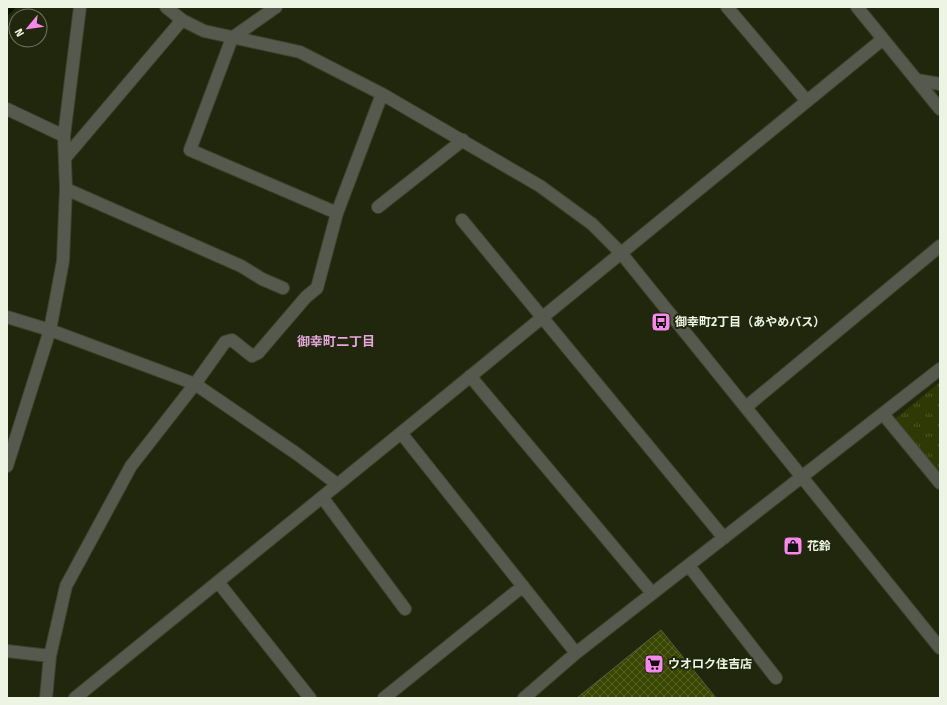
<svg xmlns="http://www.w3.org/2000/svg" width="947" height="705" font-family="'Fira Sans','Noto Sans JP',sans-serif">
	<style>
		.park { fill: url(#park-tufts) }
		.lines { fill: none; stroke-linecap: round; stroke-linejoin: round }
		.stream { stroke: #0b1001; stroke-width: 5 }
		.building { fill: url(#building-cross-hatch); stroke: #575f44 }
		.minor-casing { stroke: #3d442b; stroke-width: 14 }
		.minor { stroke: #565a4e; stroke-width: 12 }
		.labels { text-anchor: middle; stroke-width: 4; stroke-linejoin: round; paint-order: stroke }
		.poi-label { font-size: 12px; font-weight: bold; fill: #eef4e4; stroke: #20270d; text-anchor: start }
		.neighbourhood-label { font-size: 13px; font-weight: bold; fill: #e4a6db; stroke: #20270d }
	</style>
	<defs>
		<pattern id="park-tufts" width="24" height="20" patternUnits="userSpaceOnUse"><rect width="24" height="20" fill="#2e3905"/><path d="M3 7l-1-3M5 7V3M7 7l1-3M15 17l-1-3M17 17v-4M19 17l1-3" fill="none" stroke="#4d5629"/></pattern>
		<pattern id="building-cross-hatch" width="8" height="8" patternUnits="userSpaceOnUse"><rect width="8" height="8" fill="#394700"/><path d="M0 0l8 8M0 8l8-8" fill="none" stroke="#566225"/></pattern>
	</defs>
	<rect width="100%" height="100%" fill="#20270d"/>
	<path class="park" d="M940 382V475L895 419Z"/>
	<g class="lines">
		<path class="stream" d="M7 13 13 7"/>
	</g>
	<path class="building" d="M661 630 716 698H577Z"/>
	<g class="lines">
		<defs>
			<path id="minor" d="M166 7 182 20 204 31 300 52 382 94 540 186 592 224 621 253 940 648
				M276 7 232 38 190 150 337 213 382 94
				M727 7 806 100
				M857 7 940 109
				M917 80 940 84
				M7 109 64 136
				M65 158 182 20
				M66 189 241 266 262 279 283 288
				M378 207 463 140
				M462 220 724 538
				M7 317 50 330 195 384 297 454 337 484
				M470 376 652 593
				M746 407 940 246
				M883 414 940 483
				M401 433 576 653
				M7 466 50 330 63 261 66 189 64 136 80 7
				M322 497 405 609
				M689 566 776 678
				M218 582 310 698
				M7 651 50 656 46 698
				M50 656 66 586 131 466 195 384 225 342 232 340 252 356 258 353 306 297 317 288 337 213
				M75 698 401 433 883 39
				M384 698 523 586
				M524 698 576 653 940 369"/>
		</defs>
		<use href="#minor" class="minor-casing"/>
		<use href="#minor" class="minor"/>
	</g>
	<defs>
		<symbol id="bus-square" viewBox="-11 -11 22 22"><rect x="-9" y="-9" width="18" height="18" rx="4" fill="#f888ea" stroke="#20270d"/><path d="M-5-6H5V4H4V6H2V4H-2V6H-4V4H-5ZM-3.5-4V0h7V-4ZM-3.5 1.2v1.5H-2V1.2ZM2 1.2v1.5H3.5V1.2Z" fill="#111"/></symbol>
		<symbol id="shop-square" viewBox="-11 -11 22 22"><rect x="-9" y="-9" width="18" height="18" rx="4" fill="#f888ea" stroke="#20270d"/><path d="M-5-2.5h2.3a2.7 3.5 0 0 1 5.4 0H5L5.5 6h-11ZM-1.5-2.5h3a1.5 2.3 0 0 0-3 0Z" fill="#111"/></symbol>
		<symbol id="supermarket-square" viewBox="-11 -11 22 22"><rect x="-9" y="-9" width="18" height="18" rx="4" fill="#f888ea" stroke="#20270d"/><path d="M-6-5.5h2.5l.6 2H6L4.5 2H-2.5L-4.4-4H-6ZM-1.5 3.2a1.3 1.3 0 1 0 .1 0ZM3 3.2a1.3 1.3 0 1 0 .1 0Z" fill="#111"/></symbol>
	</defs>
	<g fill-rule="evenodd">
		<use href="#bus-square" x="650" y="311" width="22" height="22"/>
		<use href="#shop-square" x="782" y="535" width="22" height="22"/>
		<use href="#supermarket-square" x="643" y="653" width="22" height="22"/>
	</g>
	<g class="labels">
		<g class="poi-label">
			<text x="675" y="326">御幸町2丁目（あやめバス）</text>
			<text x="807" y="550">花鈴</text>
			<text x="668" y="668">ウオロク住吉店</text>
		</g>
		<g class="neighbourhood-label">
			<text x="336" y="346">御幸町二丁目</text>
		</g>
	</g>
	<rect width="947" height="705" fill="none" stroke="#eef4e4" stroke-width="16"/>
	<g transform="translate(28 28) rotate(241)"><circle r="19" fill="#20270d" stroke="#727963"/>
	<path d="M0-3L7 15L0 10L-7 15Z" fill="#f888ea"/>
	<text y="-6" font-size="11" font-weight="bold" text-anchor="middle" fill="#eef4e4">N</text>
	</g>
</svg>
